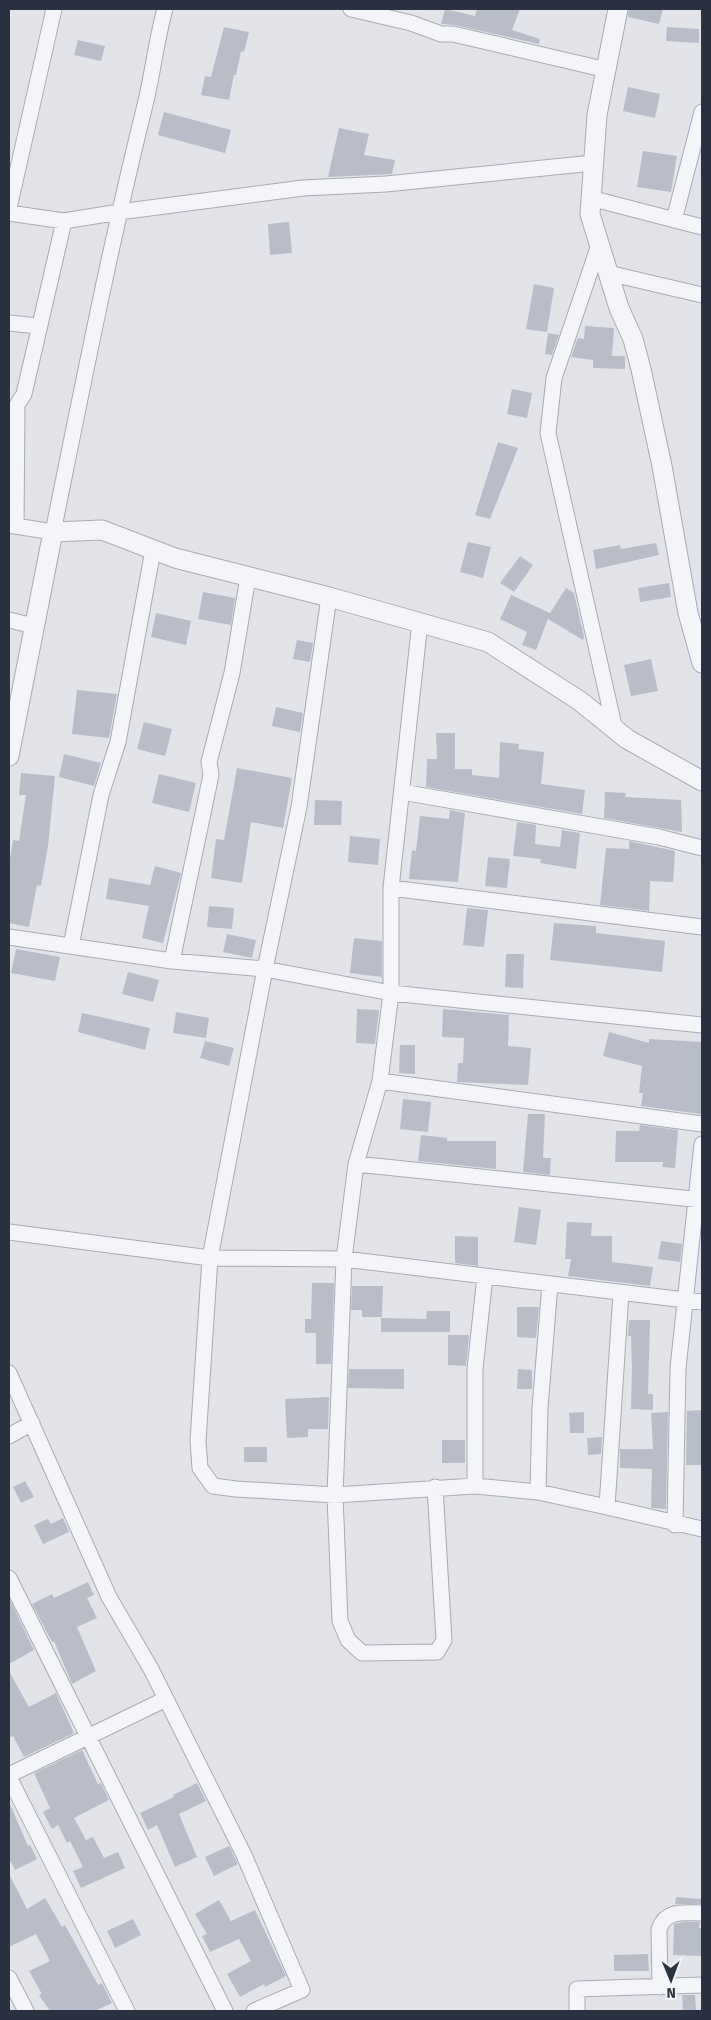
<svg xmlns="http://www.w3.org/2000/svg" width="711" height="2020" font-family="'Fira Sans',sans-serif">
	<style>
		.building { fill: #b9bdc7 }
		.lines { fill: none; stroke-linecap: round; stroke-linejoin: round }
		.minor-casing { stroke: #a7abb4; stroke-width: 17 }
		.tertiary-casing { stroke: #a7abb4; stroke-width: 21 }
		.minor { stroke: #f4f5f8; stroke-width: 15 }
		.tertiary { stroke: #f4f5f8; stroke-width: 19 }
	</style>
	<rect width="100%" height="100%" fill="#e2e4ea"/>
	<path class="building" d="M445 9 475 16 477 9H520L512 30 540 39 539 44 455 25 441 24Z
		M629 9H663L659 24 628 17Z
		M224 27 249 32 244 52 241 51 236 75H234L229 100 201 95 205 76 211 77Z
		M667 27 699 29V43L666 41Z
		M78 40 105 46 101 61 74 55Z
		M628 87 660 94 655 118 623 111Z
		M164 112 231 130 225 153 158 135Z
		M339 128 369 134 364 155 395 160 392 174 328 177Z
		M643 151 677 156 671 192 637 187Z
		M289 222 292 253 270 255 268 224Z
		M534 284 554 288 547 332 526 329Z
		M585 326 614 328 612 356H625V369L593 368V360L571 357 578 338 584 339Z
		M548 333 559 335 552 355 545 354Z
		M512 389 532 393 527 418 507 414Z
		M498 442 518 448 490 519 475 515Z
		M468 542 491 547 483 578 460 572Z
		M656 543 659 555 596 569 593 550 620 545 621 549Z
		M520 556 533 565 514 592 500 583Z
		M669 583 671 597 640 602 638 588Z
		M566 588 574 593 584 637 583 640 548 619 536 650 522 645 527 632 500 619 511 595 550 613Z
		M203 592 235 598 231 625 198 619Z
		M156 613 191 621 186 645 151 637Z
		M297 640 313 643 310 662 293 659Z
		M651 659 658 691 631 696 624 665Z
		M77 690 117 694 109 738 72 734Z
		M276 707 303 713 300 732 272 726Z
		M144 722 172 729 165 756 137 749Z
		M436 733H455V769H472V775L499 778 500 742 519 744 518 749 544 752 541 784 585 790 582 814 426 787 427 759H437Z
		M64 754 101 763 94 786 59 777Z
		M237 768 292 778 283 828 251 822 242 883 211 878 216 839 224 840Z
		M21 773 55 776 48 846 41 886 37 885 29 927 9 923V865L13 840 19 841 26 795H19Z
		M159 774 196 783 189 812 152 803Z
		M605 792 626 793 625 797 681 800 682 832 604 818Z
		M315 800 342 801 341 825H314Z
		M450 810 465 813 458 882 409 879 412 850 416 851 420 816 449 819Z
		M517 822 536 825 535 844 560 847 562 830 580 833 576 869 540 863 541 859 513 856Z
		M350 836 380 839 378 865 348 862Z
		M629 841 675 851 673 882 650 881 649 911 600 905 606 848 629 849Z
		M488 857 510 859 507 888 485 886Z
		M155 866 181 873 163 943 142 938 149 906 106 899 109 878 150 885Z
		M209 906 234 908 232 929 207 927Z
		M467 908 488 910 484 947 463 945Z
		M554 923 596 926V933L665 941 662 972 550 960Z
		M227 934 256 940 252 958 223 952Z
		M354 938 382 941V977L350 973Z
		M16 949 60 957 55 981 11 973Z
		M506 954H524L523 988 505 987Z
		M128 972 159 980 153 1002 122 994Z
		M357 1009 379 1010 375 1044 356 1043Z
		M443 1009 509 1015 508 1046 531 1048 528 1085 457 1082 458 1063H463L464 1038 442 1037Z
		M176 1012 209 1018 206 1038 173 1033Z
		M82 1013 150 1028 145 1050 78 1032Z
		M609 1032 649 1043V1039L702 1042 701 1114 641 1106 643 1093H639L642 1066 603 1056Z
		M205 1041 234 1048 229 1066 200 1058Z
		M400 1045H415V1074L399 1073Z
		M403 1099 431 1102 428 1132 400 1129Z
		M528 1114H545L543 1158H551L550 1175 523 1172Z
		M640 1125 678 1130 675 1168 662 1167 663 1162H615L616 1131H639Z
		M421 1135 447 1138V1141H496V1169L418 1161Z
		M519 1207 541 1210 536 1245 514 1242Z
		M567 1222 592 1223 591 1236H612V1262L653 1267 650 1286 568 1276 571 1259H565Z
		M455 1236 478 1237V1266L455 1263Z
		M661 1241 682 1244 680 1262 658 1259Z
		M312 1283H334L331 1364H316V1333H305V1319H311Z
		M352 1286H383L382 1317H362V1310H351Z
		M517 1307H539L536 1338 517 1337Z
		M427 1311H450V1332H381V1318L426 1319Z
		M629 1320H650L648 1394H653V1410L631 1409 632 1367 631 1336H628Z
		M448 1335H469L466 1366 448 1365Z
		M349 1369H404V1389L348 1388Z
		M518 1369 532 1370V1389H517Z
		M329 1397 328 1429H308V1437L287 1438 285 1399Z
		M702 1410V1465H686L687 1411Z
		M584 1412V1433H570L569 1413Z
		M668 1412 666 1509 655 1508H651L652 1469 620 1468V1449H653L651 1413Z
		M602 1437 601 1454 588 1455 587 1438Z
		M442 1440H465V1463H442Z
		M244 1447H267V1462H244Z
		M25 1481 34 1497 21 1503 13 1487Z
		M63 1518 69 1532 43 1544 34 1525 48 1519 51 1524Z
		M88 1582 94 1595 87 1598 97 1618 77 1627 96 1671 72 1684 54 1641 52 1642 32 1604 52 1594 54 1598Z
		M9 1598 34 1650 9 1664Z
		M9 1671 29 1707 56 1693 74 1733 24 1757 13 1736 9 1738Z
		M82 1750 98 1784 101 1783 109 1800 74 1818 86 1840 93 1837 104 1858 118 1852 125 1868 81 1888 73 1871 83 1867 70 1841 67 1843 58 1825 52 1829 43 1812 50 1808 34 1773Z
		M197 1783 206 1801 179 1814 197 1857 175 1867 157 1825 148 1830 140 1813 174 1797 173 1795Z
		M9 1802 28 1846 30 1845 37 1859 15 1870 9 1858Z
		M229 1846 238 1864 214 1876 205 1857Z
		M9 1874 27 1909 45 1898 62 1927 65 1925 98 1985 102 1983 112 2003 95 2011H50L39 1995 42 1994 29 1971 50 1961 36 1934 9 1947Z
		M676 1897 701 1899V1904H675Z
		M219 1900 231 1921 255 1910 286 1976 265 1987 264 1984 240 1997 227 1974 251 1961 239 1939 210 1952 202 1936 207 1934 195 1914Z
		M133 1919 141 1935 115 1948 107 1931Z
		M683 1922H700L699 1928H702V1956L673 1955 674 1924Z
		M648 1954 649 1971H614V1955Z
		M682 1995H695L696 2011H683Z"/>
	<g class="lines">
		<defs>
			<path id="minor" d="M351 9 411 23 441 34H453L607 70
				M590 198 702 227
				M9 208 54 9
				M9 213 64 221 119 212 303 188 386 184 593 163
				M674 220 702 112
				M599 245 554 378 548 433 615 730
				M608 273 702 295
				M9 323 38 326
				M9 525 53 532C82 389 110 246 145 105 153 73 156 41 165 9
				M16 526 17 405 24 394 64 221
				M329 597 299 807 265 969 210 1258 198 1441 200 1468 213 1486 236 1489 335 1495 475 1486 538 1492 607 1507 621 1293
				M9 620 34 626
				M420 622 391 888V993L380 1081 356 1164 344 1259 702 1302
				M402 792 659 837 702 848
				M391 888 702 927
				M9 937 172 961 265 969 391 993 702 1025
				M71 946 101 795 118 742 153 550
				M172 961 211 775 209 762 232 673 248 577
				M380 1081 702 1124
				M356 1164 702 1200
				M9 1232 210 1258 344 1259 335 1495 340 1621 348 1640 362 1653 437 1652 444 1640 435 1487
				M9 1373 109 1597 151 1669 244 1855 302 1990 254 2011
				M9 1436 32 1423
				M475 1486V1369L485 1276
				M538 1492 540 1408 550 1284
				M607 1507 702 1529
				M675 1525 678 1368 702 1144
				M9 1578 225 2011
				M9 1775 166 1699
				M9 1777 127 2011
				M9 1978 26 2011
				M660 1987 659 1929C666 1909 684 1913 702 1913
				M577 2011V1989L702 1985"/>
			<path id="tertiary" d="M618 9 597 115 590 214 619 308 633 339 641 369 662 466 688 613 702 663
				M9 756 53 532 102 530 175 558 329 597 488 642 580 701 627 739 702 781"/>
		</defs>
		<use href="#minor" class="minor-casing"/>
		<use href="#tertiary" class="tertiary-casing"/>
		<use href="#minor" class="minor"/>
		<use href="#tertiary" class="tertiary"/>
	</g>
	<rect width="711" height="2020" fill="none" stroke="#2a3241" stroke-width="20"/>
	<g transform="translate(671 1980) rotate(179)" stroke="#f1f3f7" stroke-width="4" paint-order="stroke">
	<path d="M0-4L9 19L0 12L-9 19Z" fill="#2a3241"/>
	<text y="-8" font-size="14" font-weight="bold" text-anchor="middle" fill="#2a3241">N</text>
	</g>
</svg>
